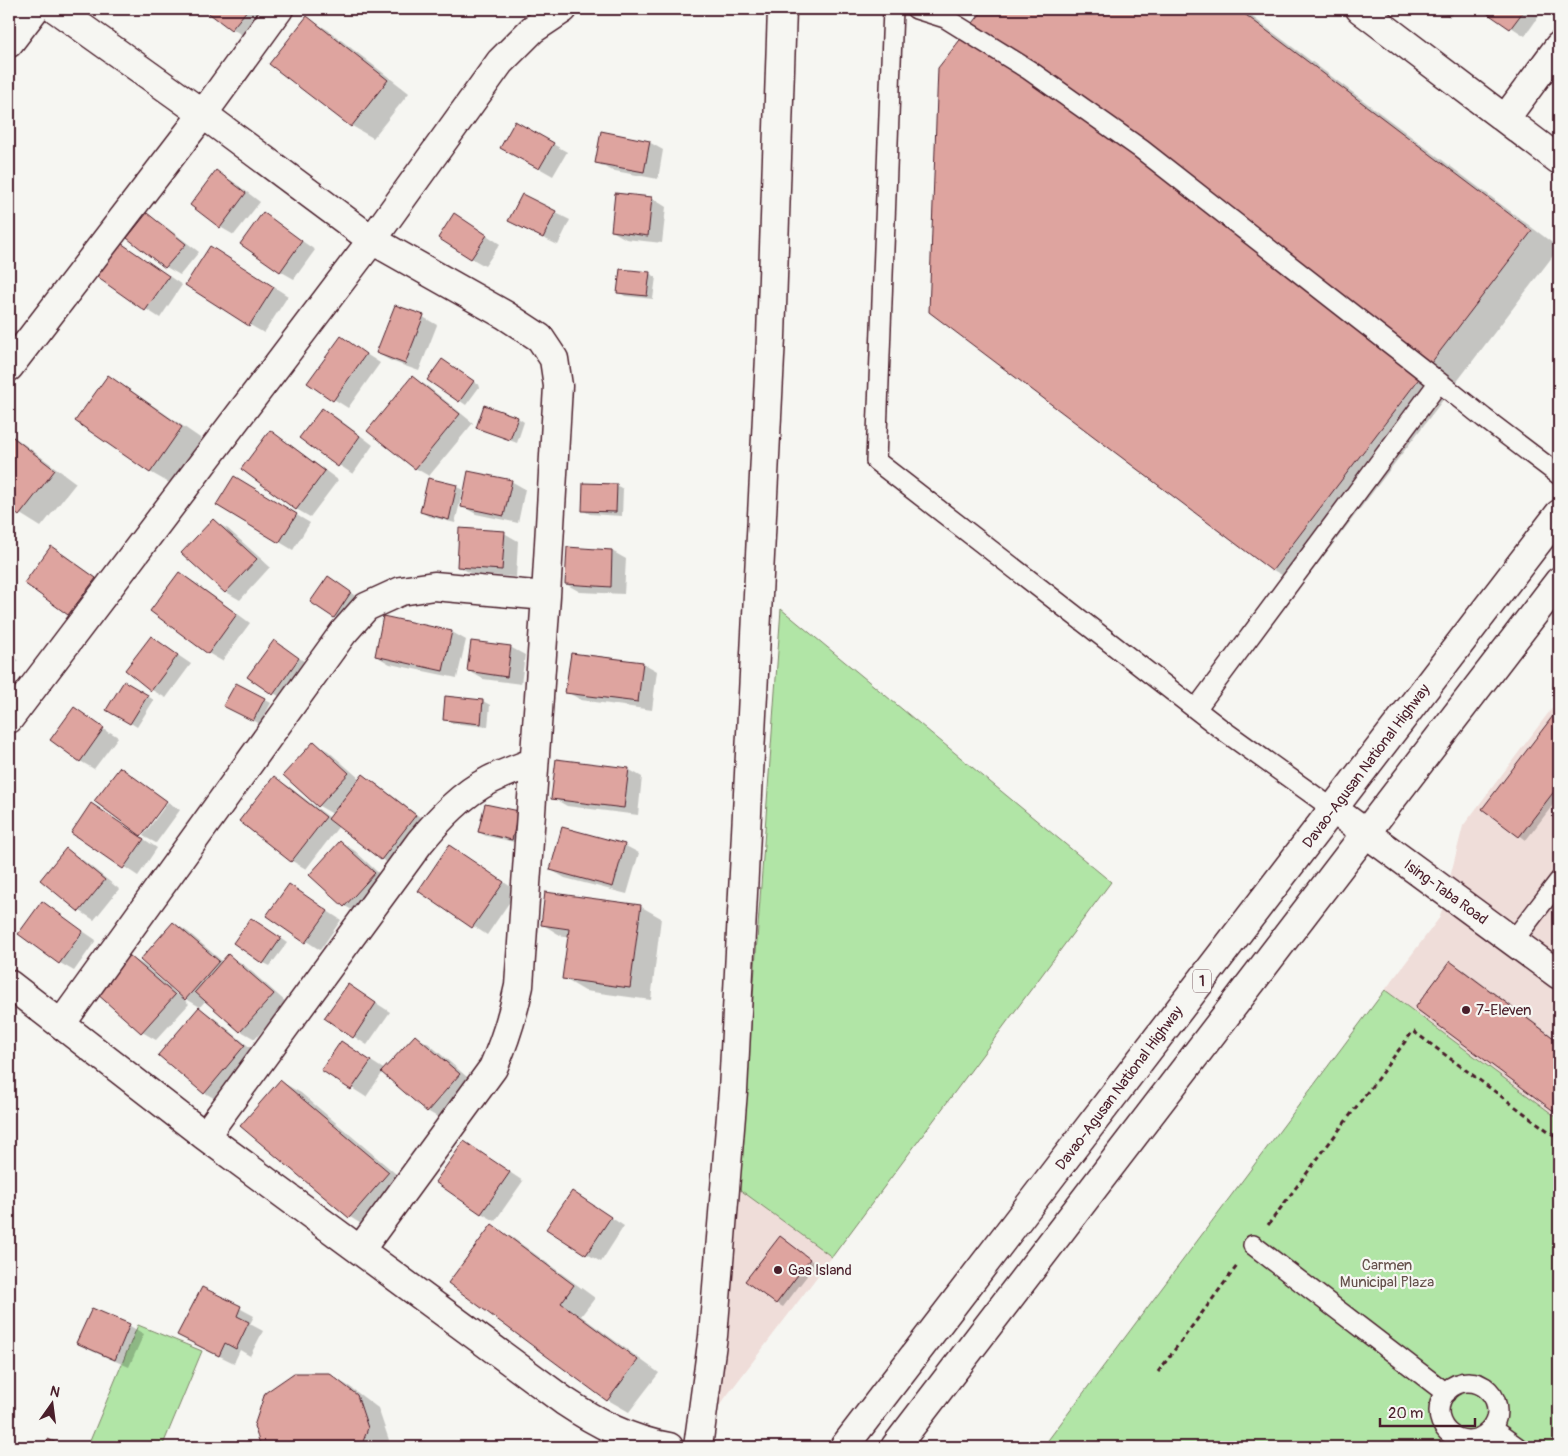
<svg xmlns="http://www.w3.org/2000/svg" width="1568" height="1456" font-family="Pangolin,sans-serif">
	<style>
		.built { fill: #efddd9 }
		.green { fill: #b1e5a6; stroke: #7e8268 }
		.shadow { fill: #0003 }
		.building { fill: #dea49f; stroke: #4a1f2b }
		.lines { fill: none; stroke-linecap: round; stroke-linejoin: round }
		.service-casing { stroke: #4a1f2b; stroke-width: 22 }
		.minor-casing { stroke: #4a1f2b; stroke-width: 31 }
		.tertiary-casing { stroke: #4a1f2b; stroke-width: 31 }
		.trunk-casing { stroke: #4a1f2b; stroke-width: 31 }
		.path { stroke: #4a1f2b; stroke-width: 3; stroke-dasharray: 5 4; stroke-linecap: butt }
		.service { stroke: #f6f6f2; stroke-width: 19 }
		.minor { stroke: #f6f6f2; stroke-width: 28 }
		.tertiary { stroke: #f6f6f2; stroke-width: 28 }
		.trunk { stroke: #f6f6f2; stroke-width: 28 }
		.poi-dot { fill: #4a1f2b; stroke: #f6f6f2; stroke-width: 2 }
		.labels { text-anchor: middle; stroke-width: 4.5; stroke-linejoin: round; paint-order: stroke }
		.shield { fill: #f6f6f2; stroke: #7e6067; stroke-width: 1 }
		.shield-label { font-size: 14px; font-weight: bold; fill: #4a1f2b }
		.street-label { font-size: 15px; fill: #4a1f2b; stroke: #f6f6f2 }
		.poi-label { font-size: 15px; fill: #4a1f2b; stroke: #f6f6f2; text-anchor: start }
		.park-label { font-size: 15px; fill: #64504a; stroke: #f6f6f2 }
	</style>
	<rect width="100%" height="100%" fill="#f6f6f2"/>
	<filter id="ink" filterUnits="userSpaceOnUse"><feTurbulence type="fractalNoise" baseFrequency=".02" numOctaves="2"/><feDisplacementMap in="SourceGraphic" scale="10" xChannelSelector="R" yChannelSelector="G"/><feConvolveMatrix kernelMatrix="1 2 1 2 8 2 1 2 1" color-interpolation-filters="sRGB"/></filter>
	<g filter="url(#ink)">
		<path class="built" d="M1559 699V1119L1385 990 1440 917 1463 826Z
			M739 1189 832 1257 716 1410Z"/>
		<path class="green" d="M781 609 1111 882 832 1257 739 1189Z
			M1385 990 1559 1119V1447H1043Z
			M138 1325 202 1351 162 1447H106L90 1441Z"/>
		<path class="shadow" d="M209 9H268L246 37 232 29 207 11Z
			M985 9H1242L1559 248 1301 586 1273 570 930 311 939 69Z
			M1435 9H1456L1450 17Z
			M1483 9H1544L1525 36Z
			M307 18 328 30 409 93 373 138 352 126Z
			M516 123 567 152 553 176 502 147Z
			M649 142 663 150 658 179 610 170 596 162Z
			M217 172 231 180 260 202 234 235 220 227Z
			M522 196 570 220 558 245 524 229Z
			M652 198 666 207 662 243 626 239 612 231Z
			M263 214 315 250 294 279 280 271Z
			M147 215 161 223 199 252 180 275 166 267 129 238Z
			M468 223 500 244 485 266 471 258Z
			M132 251 182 285 160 318 146 309Z
			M225 256 288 296 264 333 250 325Z
			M649 273 656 277 653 299 625 296 619 292Z
			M423 317 437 325 419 371 391 361 377 353Z
			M341 338 380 363 348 408 308 383Z
			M449 364 480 386 466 405 429 380Z
			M108 377 129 389 203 440 171 484 150 472Z
			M413 378 427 386 473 423 429 476 415 468Z
			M322 409 336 417 373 445 353 474 339 465Z
			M518 418 524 422 517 443 478 428Z
			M270 432 284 440 338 480 310 517 296 509Z
			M9 433 76 483 41 527 9 507Z
			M234 478 310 523 293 550 217 505Z
			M429 480 457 487 463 490 455 523 428 516 421 512Z
			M511 481 525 489 518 523 476 514 462 506Z
			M616 485 623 489 622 516 590 514 584 511Z
			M213 521 228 529 270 567 240 600 226 592Z
			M9 533 14 537 9 543Z
			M504 533 518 541 516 577 472 574 458 566Z
			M52 547 66 556 109 587 83 622 69 614 26 583Z
			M612 551 626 559 624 594 580 592 566 584Z
			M180 574 194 582 250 623 222 661 208 653Z
			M335 582 357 597 342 620 335 616Z
			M384 618 452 632 466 640 457 678 390 664 376 656Z
			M151 637 191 664 166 698 152 690Z
			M274 642 313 667 288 702 249 677Z
			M510 647 525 655 521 684 483 679 469 671Z
			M9 653 18 660 9 672Z
			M572 654 643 663 657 671 652 710 581 700 567 692Z
			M124 682 154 700 137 727 108 709Z
			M237 685 271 703 260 724 225 705Z
			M446 698 483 701 490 705 488 727 451 723 444 719Z
			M75 708 87 716V718L109 733 110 732 118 737 94 769 80 761Z
			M1559 710V797L1526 840 1484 809Z
			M314 743 328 751 360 779 363 775 377 784 429 824 395 867 381 859 339 826 306 869 292 861 240 821 274 778 288 786 330 818 333 814 319 806Z
			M120 768 166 800 141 835V837L157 848 138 876 72 832 92 805 136 834 137 832Z
			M628 769 642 777 638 815 567 806 553 798Z
			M168 802 180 810 156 843 143 836Z
			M518 812 519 843 486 836 479 832Z
			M341 842 355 851 388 882 359 914 345 906Z
			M624 845 639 853 627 894 565 878 551 870Z
			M66 850 80 858 119 889 94 920 80 911 42 880Z
			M463 855 517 891 487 935 420 891Z
			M289 886 341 920 320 950 268 916Z
			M42 903 96 940 74 971 60 963Z
			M640 906 661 918 651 1000 585 991 563 978 569 937H563L542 924Z
			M174 923 188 932 223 962 229 956 243 964 287 1003 255 1039 241 1031 206 1000 200 1007 181 996V997L189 1004 156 1040 142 1032 98 993 130 957 144 965 179 996 181 994Z
			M258 923 287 943 270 966 264 963Z
			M1451 962 1465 971 1559 1041V1113L1417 1008Z
			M348 985 390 1012 367 1045 353 1036Z
			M199 1008 213 1017 258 1054 219 1101 205 1093Z
			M415 1036 429 1044 474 1083 441 1119 427 1111 383 1072 366 1097 322 1069 341 1042 385 1070Z
			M280 1081 301 1093 409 1185 371 1230 350 1217 242 1126Z
			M464 1142 523 1181 495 1221 481 1213Z
			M586 1201 624 1226 601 1262 587 1254Z
			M492 1226 513 1238 595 1298 581 1316 659 1373 629 1412 608 1400 450 1283Z
			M786 1242 816 1264 783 1307 776 1303Z
			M202 1288 254 1316 250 1324 263 1331 250 1356 240 1350 234 1363 193 1343Z
			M92 1309 130 1326 144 1334 129 1367 92 1351 78 1343Z
			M329 1375 350 1387 378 1408 389 1440 386 1447H262L255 1426Z"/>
		<path class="building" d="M207 9H248L231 30 206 11Z
			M984 9H1238L1532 231 1272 571 929 312 938 68Z
			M1481 9H1525L1510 29Z
			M307 16 388 80 351 127 269 64Z
			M515 121 554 143 539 169 500 148Z
			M601 131 650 141 644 172 595 163Z
			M216 170 246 193 220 228 190 205Z
			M615 193 652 197 648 236 611 231Z
			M522 194 556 211 543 238 508 221Z
			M263 212 302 241 280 272 240 244Z
			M147 213 186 244 165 268 127 238Z
			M454 213 487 235 471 259 438 238Z
			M118 241 169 276 145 311 94 275Z
			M210 246 274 287 249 326 185 285Z
			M620 269 650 272 647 296 617 293Z
			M395 305 424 315 405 364 376 353Z
			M341 336 366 354 333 401 307 383Z
			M442 359 474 381 459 402 427 380Z
			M108 375 182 427 150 473 75 421Z
			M412 376 460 414 415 469 367 431Z
			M484 405 518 417 510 440 476 428Z
			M322 408 360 436 338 467 299 438Z
			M270 430 325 471 296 510 241 469Z
			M9 434 55 470 19 516 9 508Z
			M468 471 512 480 504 516 461 507Z
			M234 476 297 514 279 543 216 505Z
			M428 478 457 485 449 520 420 512Z
			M583 483 617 484 616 512 582 511Z
			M213 519 257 559 225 593 181 553Z
			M459 528 505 531 502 570 457 567Z
			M51 546 96 578 68 615 24 583Z
			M567 547 612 550 611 587 565 584Z
			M179 572 237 614 208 654 150 611Z
			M328 576 351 592 334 618 310 602Z
			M383 616 452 631 443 671 375 656Z
			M151 636 178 655 151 691 125 670Z
			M274 640 299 658 273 695 247 677Z
			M471 641 511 646 507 677 467 671Z
			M571 653 643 662 638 702 565 693Z
			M124 681 148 695 130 724 106 710Z
			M236 683 265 698 253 721 223 706Z
			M445 696 483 700 481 724 443 720Z
			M74 707 104 728 80 762 50 740Z
			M1559 708V785L1519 837 1482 809Z
			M314 741 349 773 318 807 283 775Z
			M556 759 629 768 624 808 551 799Z
			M120 767 167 801 141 836 94 801Z
			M363 774 416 815 381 860 328 819Z
			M274 776 326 817 291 862 239 821Z
			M91 803 144 839 123 869 71 833Z
			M485 804 519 811 512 840 478 832Z
			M562 827 625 844 613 887 550 870Z
			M340 841 375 873 344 907 309 875Z
			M449 845 504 882 472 928 418 891Z
			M66 848 105 880 79 912 40 880Z
			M289 884 328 911 305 943 266 916Z
			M545 892 641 905 630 988 562 979 569 929 541 925Z
			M42 901 83 931 59 964 18 934Z
			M251 918 281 938 263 964 233 943Z
			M173 922 219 961 185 1000 140 960Z
			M228 954 274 994 240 1032 195 992Z
			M129 955 175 995 141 1033 96 993Z
			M1450 961 1559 1042V1115L1415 1008Z
			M348 984 376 1003 353 1038 324 1018Z
			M199 1007 245 1045 204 1094 158 1055Z
			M415 1035 460 1074 427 1112 381 1072Z
			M341 1041 371 1061 351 1090 321 1070Z
			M280 1080 389 1172 349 1218 240 1126Z
			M464 1141 510 1172 481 1214 435 1182Z
			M572 1191 611 1217 586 1255 546 1229Z
			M492 1224 574 1285 561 1303 638 1360 607 1401 448 1283Z
			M780 1236 810 1259 776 1304 745 1281Z
			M202 1287 241 1306 237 1316 249 1322 236 1349 225 1343 219 1356 177 1335Z
			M92 1308 130 1324 115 1360 76 1343Z
			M294 1373H329L357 1395 368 1428 361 1447H261L254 1426 265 1393Z
			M48 1439 65 1447H44Z"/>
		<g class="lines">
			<defs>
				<path id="service" d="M893 9 876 461 1220 728 1333 809
					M916 9 945 18 1029 70 1141 149 1439 382 1484 418 1559 475
					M1196 709 1439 382
					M1513 941 1559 881
					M1253 1245 1446 1393
					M1439 1411a29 29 0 1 1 58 0a29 29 0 1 1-58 0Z
					M1492 1429 1517 1447"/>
				<path id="minor" d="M56 9 203 114 372 240 505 315 540 338 554 359 558 386 546 596 519 986C513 1015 505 1041 493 1068L360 1250
					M1360 9 1559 160
					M9 43 35 9
					M1505 119 1559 46
					M9 367 203 114 279 9
					M9 719 372 240 500 62 533 29 563 9
					M9 984 205 1136 564 1401C597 1423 629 1440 669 1447
					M61 1024 343 633 366 607 401 591 434 586 546 596
					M205 1136 420 842C440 818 462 794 490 780 504 773 519 768 534 762
					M698 1447 713 1336 733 1091 771 337 782 9"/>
				<path id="tertiary" d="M1333 809 1559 975"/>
				<path id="trunk" d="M844 1447 1559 514
					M895 1447 1559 581"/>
			</defs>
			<use href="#service" class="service-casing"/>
			<use href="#minor" class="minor-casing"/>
			<use href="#tertiary" class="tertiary-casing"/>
			<use href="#trunk" class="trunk-casing"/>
			<path class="path" d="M1268 1225 1413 1031 1559 1139
				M1158 1372 1237 1266"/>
			<use href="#service" class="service"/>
			<use href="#minor" class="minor"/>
			<use href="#tertiary" class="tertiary"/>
			<use href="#trunk" class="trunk"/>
		</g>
	</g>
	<g class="poi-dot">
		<circle cx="1466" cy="1010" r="5"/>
		<circle cx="778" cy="1270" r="5"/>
	</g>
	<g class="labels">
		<rect class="shield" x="1193" y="969.5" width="18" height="23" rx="4"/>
		<g class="shield-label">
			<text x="1202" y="986">1</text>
		</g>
		<g class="street-label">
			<text transform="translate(1366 766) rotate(-53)" y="5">Davao-Agusan National Highway</text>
			<text transform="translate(1446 892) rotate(36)" y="5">Ising-Taba Road</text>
			<text transform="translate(1119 1088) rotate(-53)" y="5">Davao-Agusan National Highway</text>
		</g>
		<g class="poi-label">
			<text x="1476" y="1015">7-Eleven</text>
			<text x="788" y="1275">Gas Island</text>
		</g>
		<g class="park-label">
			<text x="1387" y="1270">Carmen<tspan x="1387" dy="17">Municipal Plaza</tspan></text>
		</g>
	</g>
	<rect width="1568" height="1456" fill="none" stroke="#f6f6f2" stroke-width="30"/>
	<rect x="15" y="15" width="1538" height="1426" fill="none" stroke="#4a1f2b" stroke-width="2" filter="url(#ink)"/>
	<g transform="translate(52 1404) rotate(14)" stroke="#f6f6f2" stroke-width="4" paint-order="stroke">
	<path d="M0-4L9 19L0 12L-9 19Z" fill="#4a1f2b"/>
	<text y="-8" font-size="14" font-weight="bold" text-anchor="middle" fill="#4a1f2b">N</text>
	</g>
	<path d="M1380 1418v8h95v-8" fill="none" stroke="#4a1f2b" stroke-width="2.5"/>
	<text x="1388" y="1418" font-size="15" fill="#4a1f2b" stroke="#f6f6f2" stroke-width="4" paint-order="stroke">20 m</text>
</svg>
